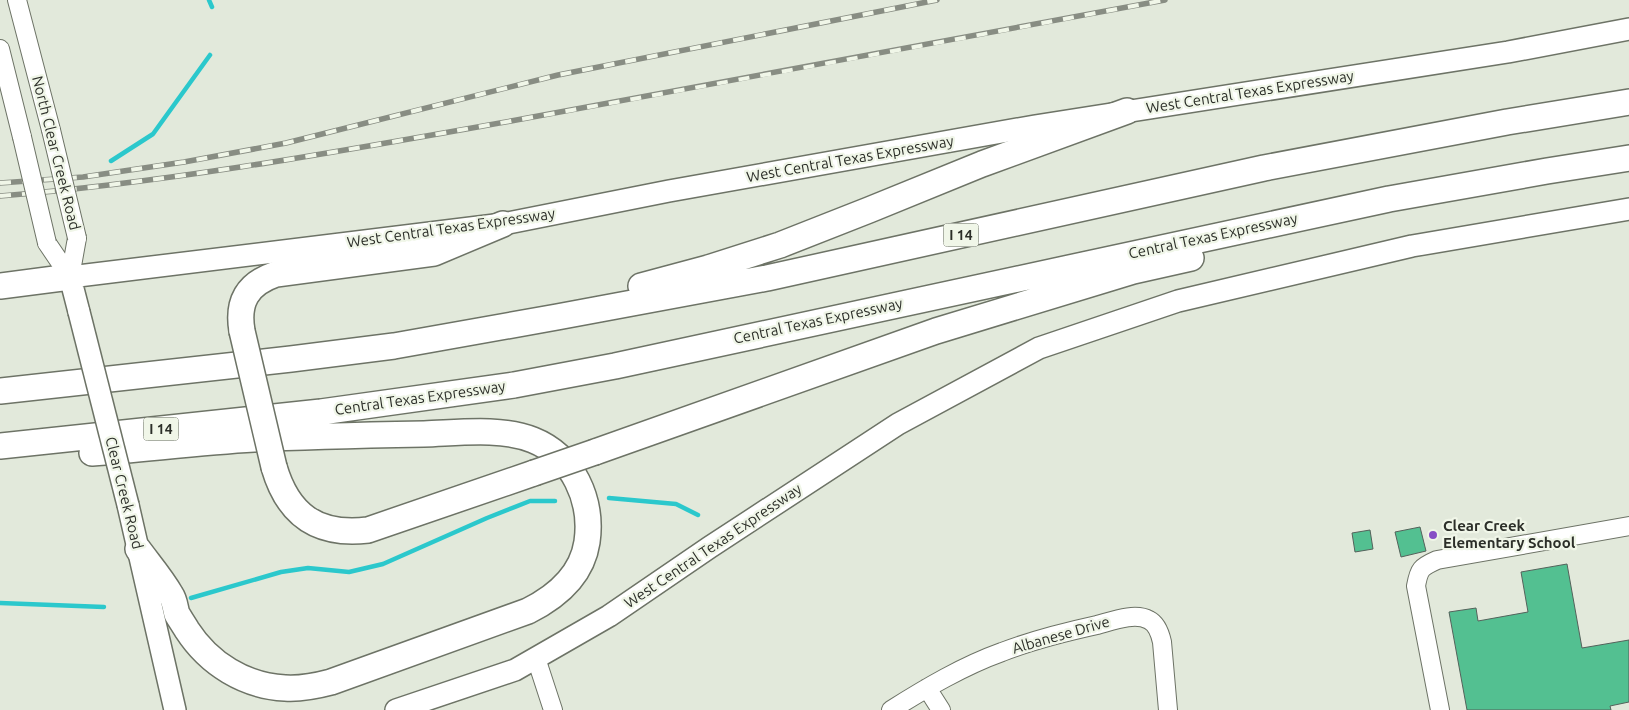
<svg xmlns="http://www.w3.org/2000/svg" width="1629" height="710" font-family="Ubuntu,sans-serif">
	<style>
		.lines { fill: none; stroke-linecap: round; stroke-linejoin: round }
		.stream { stroke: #2bc8cc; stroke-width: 4.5 }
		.building { fill: #53c091; stroke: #54625b }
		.minor-casing { stroke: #6d7366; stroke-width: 20 }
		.major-casing { stroke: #6d7366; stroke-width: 24 }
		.highway-casing { stroke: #6d7366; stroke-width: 28 }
		.minor { stroke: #fff; stroke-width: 18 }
		.major { stroke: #fff; stroke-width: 21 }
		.highway { stroke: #fff; stroke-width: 25 }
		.rail-casing { stroke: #888d83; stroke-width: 5.5 }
		.rail { stroke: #f0f6e8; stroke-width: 4; stroke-dasharray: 11; stroke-linecap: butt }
		.minor-bridge-casing { stroke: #6d7366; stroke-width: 20; stroke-linecap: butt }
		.major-bridge-casing { stroke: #6d7366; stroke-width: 24; stroke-linecap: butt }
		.highway-bridge-casing { stroke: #6d7366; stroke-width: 28; stroke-linecap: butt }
		.minor-bridge { stroke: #fff; stroke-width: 18 }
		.major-bridge { stroke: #fff; stroke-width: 21 }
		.highway-bridge { stroke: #fff; stroke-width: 25 }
		.poi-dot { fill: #874ec5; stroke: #f0f6e8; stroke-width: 2 }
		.labels { text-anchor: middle; stroke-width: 4.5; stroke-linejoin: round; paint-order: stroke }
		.shield { fill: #f0f6e8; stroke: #676b62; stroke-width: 1 }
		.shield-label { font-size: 14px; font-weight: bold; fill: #2c2f29 }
		.street-label { font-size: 15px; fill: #2c2f29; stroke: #f0f6e8 }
		.poi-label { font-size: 15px; font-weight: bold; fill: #2c2f29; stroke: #f0f6e8; text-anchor: start }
	</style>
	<rect width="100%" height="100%" fill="#e2e9db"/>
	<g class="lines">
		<path class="stream" d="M209 0 212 7
			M111 161 153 134 210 55
			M609 498 676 504 698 515
			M191 598 281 572 308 568 349 572 383 564 487 518 530 501H555
			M0 603 104 607"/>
	</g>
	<path class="building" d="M1420 527 1426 551 1401 557 1395 532Z
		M1370 530 1373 549 1355 552 1352 533Z
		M1567 564 1582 648 1629 640V702L1610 706 1611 710H1467L1449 612 1476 608 1478 621 1528 612 1521 572Z"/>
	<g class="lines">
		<defs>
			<path id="minor" d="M17 0 51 130
				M0 49 22 137
				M47 243 70 277
				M70 277 77 238
				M536 658 553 710
				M927 688 941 710
				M891 710C926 688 963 666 1002 652 1033 640 1065 632 1097 625 1112 621 1135 612 1149 620 1157 624 1160 633 1162 642L1168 710
				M1440 710 1416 586C1419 569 1421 567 1437 560L1629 526"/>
			<path id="major" d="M79 312 70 277 503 224 669 191 1035 126 1508 52 1629 29
				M128 505 175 710
				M396 710 515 670 609 616 710 547 898 424 1039 348 1178 301 1412 246 1629 209"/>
			<path id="highway" d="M0 286 70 277
				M641 286 708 268 780 245 869 210 982 164 1127 111
				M242 331C237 302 247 284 276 274L434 253 503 224
				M0 391 291 359 394 346 557 317 767 278 1264 168 1507 122 1629 102
				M0 446 321 412 514 385 615 366 1389 199 1547 171 1629 158
				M595 452 936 331 1133 271 1191 258
				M92 453C146 449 200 442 254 439 310 436 367 435 424 434 457 433 501 427 533 440 573 456 593 500 587 542 582 575 556 597 528 611L331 682C316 686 301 689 285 688 245 686 209 664 187 630 184 625 180 619 177 614 175 608 175 601 171 595 162 579 149 564 138 549
				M274 467C288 515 317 536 368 530L534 473"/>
		</defs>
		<use href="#minor" class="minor-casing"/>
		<use href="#major" class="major-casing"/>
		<use href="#highway" class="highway-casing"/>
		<use href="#minor" class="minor"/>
		<use href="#major" class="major"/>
		<use href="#highway" class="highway"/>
		<defs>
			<path id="rail" d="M0 183 83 177 184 162 286 143 558 75 937 0
				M0 196C172 182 341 151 511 121 729 82 947 41 1165 0"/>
		</defs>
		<use href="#rail" class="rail-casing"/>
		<use href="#rail" class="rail"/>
		<defs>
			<path id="minor-bridge" d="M51 130 77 238
				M22 137 47 243"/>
			<path id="major-bridge" d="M79 312 128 505"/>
			<path id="highway-bridge" d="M242 331 274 467
				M534 473 595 452"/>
		</defs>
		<use href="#minor-bridge" class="minor-bridge-casing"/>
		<use href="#major-bridge" class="major-bridge-casing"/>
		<use href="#highway-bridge" class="highway-bridge-casing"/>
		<use href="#minor-bridge" class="minor-bridge"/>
		<use href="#major-bridge" class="major-bridge"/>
		<use href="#highway-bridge" class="highway-bridge"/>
	</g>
	<circle class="poi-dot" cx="1433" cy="535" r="5"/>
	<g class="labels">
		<g class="shield">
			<rect x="943.5" y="223.5" width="35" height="23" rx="4"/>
			<rect x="143.5" y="417.5" width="35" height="23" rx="4"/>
		</g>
		<g class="shield-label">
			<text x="961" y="240">I 14</text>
			<text x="161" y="434">I 14</text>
		</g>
		<g class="street-label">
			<text transform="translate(1250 92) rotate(-9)" y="5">West Central Texas Expressway</text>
			<text transform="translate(56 153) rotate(76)" y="5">North Clear Creek Road</text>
			<text transform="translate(850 159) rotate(-10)" y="5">West Central Texas Expressway</text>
			<text transform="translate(451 228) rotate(-8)" y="5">West Central Texas Expressway</text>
			<text transform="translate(1213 236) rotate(-12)" y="5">Central Texas Expressway</text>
			<text transform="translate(818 321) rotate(-12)" y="5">Central Texas Expressway</text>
			<text transform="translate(420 398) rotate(-8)" y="5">Central Texas Expressway</text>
			<text transform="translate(124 493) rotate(76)" y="5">Clear Creek Road</text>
			<text transform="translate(713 546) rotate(-34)" y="5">West Central Texas Expressway</text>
			<text transform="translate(1061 635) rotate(-16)" y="5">Albanese Drive</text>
		</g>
		<g class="poi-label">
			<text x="1443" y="531">Clear Creek<tspan x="1443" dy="17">Elementary School</tspan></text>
		</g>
	</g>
</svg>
